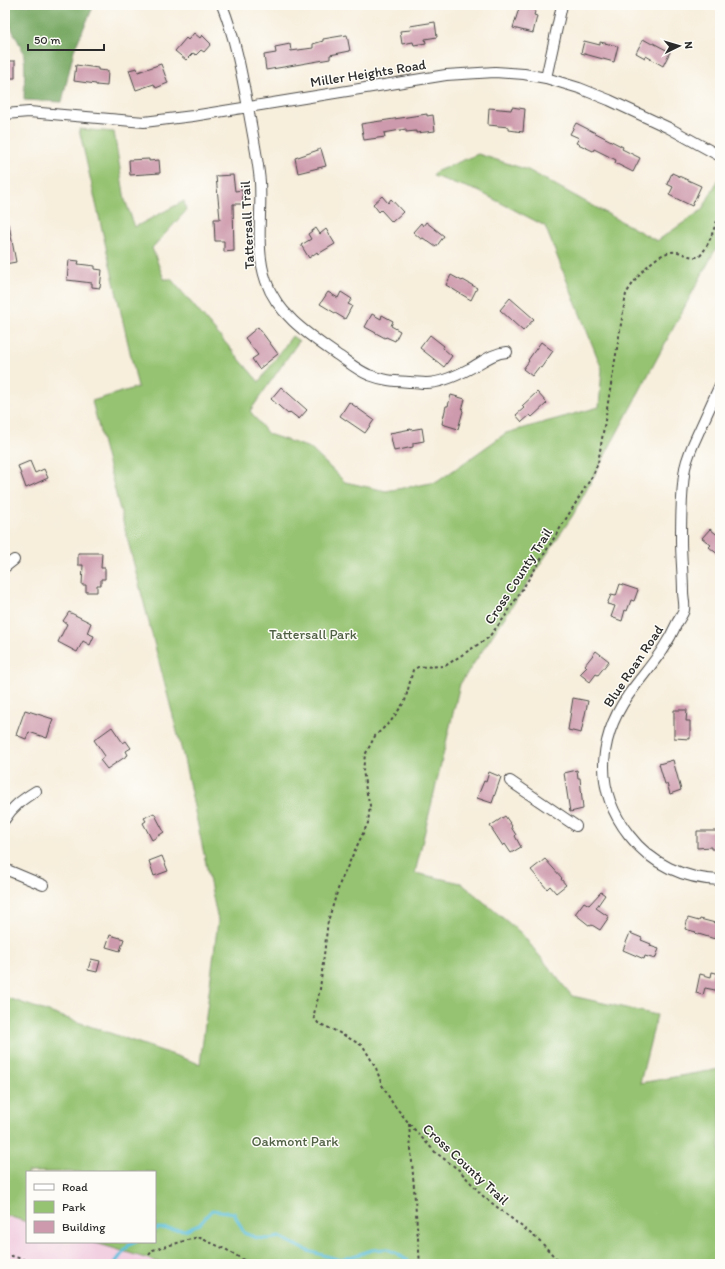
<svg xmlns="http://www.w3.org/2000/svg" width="725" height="1269" font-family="Itim,sans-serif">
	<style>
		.built { fill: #f2cfe1 }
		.green { fill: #95c371; stroke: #60774e }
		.forest { fill: #78a963; stroke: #526a47 }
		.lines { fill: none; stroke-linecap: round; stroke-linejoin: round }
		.stream { stroke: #60c1de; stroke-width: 3 }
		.building { fill: #cd99ac }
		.minor-casing { stroke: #4a4846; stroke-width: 12 }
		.path { stroke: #4a4846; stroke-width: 2; stroke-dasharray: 3 3; stroke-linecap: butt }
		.minor { stroke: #fff; stroke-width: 10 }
		.labels { text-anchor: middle; stroke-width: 3; stroke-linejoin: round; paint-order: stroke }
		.street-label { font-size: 14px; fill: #2b2b2b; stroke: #fdfcf7 }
		.park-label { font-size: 14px; fill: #506044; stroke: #fdfcf7 }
	</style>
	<rect width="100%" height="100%" fill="#fdfcf7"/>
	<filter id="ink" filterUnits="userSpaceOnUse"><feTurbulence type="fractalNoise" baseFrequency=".025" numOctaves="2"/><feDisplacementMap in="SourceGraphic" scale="8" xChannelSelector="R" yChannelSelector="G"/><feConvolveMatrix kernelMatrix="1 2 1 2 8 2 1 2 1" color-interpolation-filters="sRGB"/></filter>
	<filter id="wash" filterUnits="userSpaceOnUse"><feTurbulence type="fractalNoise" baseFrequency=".012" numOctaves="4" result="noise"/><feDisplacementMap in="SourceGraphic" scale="16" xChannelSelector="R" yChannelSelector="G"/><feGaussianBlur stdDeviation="0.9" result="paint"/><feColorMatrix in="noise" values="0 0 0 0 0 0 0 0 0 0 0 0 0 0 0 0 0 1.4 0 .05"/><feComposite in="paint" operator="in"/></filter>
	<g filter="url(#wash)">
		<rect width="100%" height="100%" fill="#f7eedc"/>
		<path class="built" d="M5 1215 27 1222V1242H93L165 1264H5Z"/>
		<path class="green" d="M79 129 114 132 125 200 135 227 184 201 186 211 152 248 164 279H171L259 382 292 336 299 341 250 411 268 434 310 448 345 482 386 491 437 482 506 433 599 407 602 369 545 226 478 191 433 176 435 172 478 154 528 170 657 241 702 210 720 176V241L573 515 460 684 415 873 461 883 521 933 572 996 657 1015 640 1083 720 1069V1264H165L93 1242H155V1172H27V1222L5 1215V997L200 1064 218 921 184 759 92 401 138 387Z"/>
		<path class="forest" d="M5 5H94L74 50 62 102 24 100C24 89 26 60 23 52 17 36 5 22 5 5Z"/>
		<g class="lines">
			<path class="stream" d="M155 1230 158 1228 185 1230 199 1224 212 1210 234 1213 244 1233 257 1238 269 1239 280 1237 308 1251 341 1260 372 1250 387 1249 398 1254 412 1264
				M114 1264 129 1245 136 1242"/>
		</g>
		<g id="blocks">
			<path class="building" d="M520 5H537L534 15 537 16 533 33 513 28Z
				M435 22 437 37 425 39 426 43 414 45 413 42 402 44 400 31 411 30 410 26Z
				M194 33 200 38 202 35 211 44 204 52 201 50 196 55 193 53 186 60 175 51 186 38 188 40Z
				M347 35 350 51 330 55V59L266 70 264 55 276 53 275 47 290 44 291 51 313 48V44L323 41V39Z
				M643 39 652 44 653 43 670 52 663 66 646 56 645 58 636 53Z
				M584 41 600 45V42L618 46 614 62 581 53Z
				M5 61H15V78H5Z
				M161 64 168 83 156 88 154 84 136 90 129 70 137 68 138 72Z
				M76 65 98 68V70L108 71 107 86 96 85V84L74 81Z
				M512 107 525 109 523 132 509 130V127L488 125 489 108 511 110Z
				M427 114V116L433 115 435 131 416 133V131L406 132V129L384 133 385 137 364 140 361 124Z
				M576 123 623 147 622 149 640 158 633 172 615 163 616 160 594 149 593 151 576 143 579 138 570 134Z
				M321 149 326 166 298 173 295 158Z
				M149 159V161L159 160 160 173 130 175 129 160Z
				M672 173 701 186 692 206 669 195 673 187 667 184Z
				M233 175 235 191 242 190 243 204H233L234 251 224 252V241H215L214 219H220L216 176Z
				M382 196 388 203 391 199 403 212 392 222 381 210 379 212 373 204Z
				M426 222 444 236 436 247 423 238 421 239 413 232 421 223 423 226Z
				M5 225H9L16 262 5 264Z
				M316 228 320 234 326 229 335 244 318 254 317 252 309 258 301 245 311 239 308 234Z
				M69 260 79 261 78 264 95 266V269L102 270 100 288 92 287V283L67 280Z
				M451 275 462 281 463 280 477 288 471 300 446 285Z
				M328 292 338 298 341 292 352 299 348 304 352 306 345 319 320 304Z
				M510 298 534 319 523 331 500 310Z
				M372 314 381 319 382 315 393 321 391 326 400 331 395 341 386 337 385 338 365 327Z
				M258 327 278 354 259 369 252 359 258 355 245 338Z
				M430 335 444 346 443 348 452 356 444 367 420 348Z
				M541 342 553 351 541 368 539 367 532 376 523 369 529 361 528 360Z
				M281 387 307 410 299 419 290 412 288 414 271 399Z
				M537 392 547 403 532 417 530 415 522 422 516 415 524 408 522 406Z
				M451 395 465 399 462 410 463 411 458 429 442 424 446 406H448Z
				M349 402 374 420 365 433 340 416Z
				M422 428 424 441 413 443V447L394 451 390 433 411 429V430Z
				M30 461 35 473 44 469 48 478 26 488 18 466Z
				M710 529 720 537V556L709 547 711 545 702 538Z
				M78 553H102L101 568H105V579H101V585H97V592H86V585H82L83 565H78Z
				M620 584 638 590 634 601 631 600 627 611 625 610 622 621 611 617 615 606 607 604 611 595 616 596Z
				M69 612 91 623 87 633 94 636 90 645 83 641 77 652 58 642 67 624 63 621Z
				M596 651 609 661 598 675 596 674 590 682 580 674 587 667 585 665Z
				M573 698 588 701 581 733 568 730Z
				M25 710 53 719 47 738 29 732 26 739 16 735Z
				M674 710H687L686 721H690V739L674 738Z
				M112 727 123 743 126 741 131 748 126 751 128 755 107 769 100 760 105 756 94 740Z
				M673 760 681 790 670 794 667 784H665L659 764Z
				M577 770 578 778H580L583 809 570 812 564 773Z
				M489 772 501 777 492 803 477 798 484 781 486 782Z
				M154 813 164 832 152 840 143 823 146 821 144 818Z
				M505 816 512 826 511 827 516 835 515 836 521 847 511 853 505 844 503 846 490 826Z
				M697 831H720V849H711V847L697 848Z
				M162 856 168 871 154 876 149 861Z
				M545 859 562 878 561 879 566 885 556 893 550 886 547 889 531 870Z
				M601 892 605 895 596 908 609 917 600 930 592 925 590 926 575 914 584 902 589 905Z
				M688 918 699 921 700 919 719 924 715 939 695 933 696 932 685 929Z
				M630 933 642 938 641 940 651 944 650 946 659 949 655 959 645 956 644 959 623 950Z
				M110 935 124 939 120 951 106 947Z
				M91 959 100 961 97 972 88 970Z
				M712 972 720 974V991L705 988 703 995 696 993 700 974 711 977Z"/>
		</g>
	</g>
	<g filter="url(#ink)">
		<use href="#blocks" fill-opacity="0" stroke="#4a4846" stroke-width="1"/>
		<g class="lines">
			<defs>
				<path id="minor" d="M222 5C236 40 242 76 249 113 253 136 258 159 260 182 262 215 255 250 266 281 277 314 309 335 336 354 347 361 357 370 369 375 385 381 395 381 411 382 416 382 421 383 426 383 441 383 456 376 469 369 481 363 492 353 507 352
					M546 78 562 5
					M5 114 29 112 144 122 193 116 446 75 495 72 524 74 546 78 579 88 609 100 669 128 720 156
					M720 385C713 400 707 414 700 429 694 442 688 454 685 468 681 492 681 517 681 540 681 557 683 575 683 592 683 597 685 604 684 610 683 614 679 619 677 623 666 648 651 665 635 686 599 732 591 786 629 835 651 864 684 879 720 880
					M5 567 14 560
					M510 781 576 826
					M5 819C13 806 23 799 36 791
					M5 869 43 885"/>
			</defs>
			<use href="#minor" class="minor-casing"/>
			<path class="path" d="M409 1124 420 1264
				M5 1254 39 1264
				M149 1255 153 1250 198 1237 227 1250 250 1264
				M561 1264 540 1241 483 1196 459 1170 435 1152 413 1128 393 1104 382 1085 376 1068 363 1046 338 1032 318 1023 314 1017V1014L320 989 328 921 340 883 355 850 368 823 370 805 366 790 363 770 365 755 375 736 391 721 405 701 413 670 418 667 445 666 488 638 504 618 530 577 593 475 598 463 626 294C635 279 657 249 677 252 681 252 685 255 689 256 692 257 696 257 699 257 710 245 713 229 720 214"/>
			<use href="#minor" class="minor"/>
		</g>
	</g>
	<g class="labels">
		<g class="street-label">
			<text transform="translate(368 73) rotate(-9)" y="5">Miller Heights Road</text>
			<text transform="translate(247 225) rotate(-93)" y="5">Tattersall Trail</text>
			<text transform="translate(518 576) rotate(-57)" y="5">Cross County Trail</text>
			<text transform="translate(633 666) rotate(-56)" y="5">Blue Roan Road</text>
			<text transform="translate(466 1164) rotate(43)" y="5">Cross County Trail</text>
		</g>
		<g class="park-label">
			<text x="313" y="639">Tattersall Park</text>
			<text x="295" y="1146">Oakmont Park</text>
		</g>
	</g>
	<rect width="725" height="1269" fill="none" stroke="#fdfcf7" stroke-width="20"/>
	<rect x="26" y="1171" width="130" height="72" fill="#fdfcf7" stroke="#a9a8a5"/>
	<rect x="34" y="1184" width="20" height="6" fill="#ffffff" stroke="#a9a8a5"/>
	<text x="62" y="1191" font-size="12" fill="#2b2b2b">Road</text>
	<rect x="34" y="1201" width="20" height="12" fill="#95c371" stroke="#a9a8a5"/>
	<text x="62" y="1211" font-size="12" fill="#2b2b2b">Park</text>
	<rect x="34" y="1221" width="20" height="12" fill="#cd99ac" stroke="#a9a8a5"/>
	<text x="62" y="1231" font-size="12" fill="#2b2b2b">Building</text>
	<g transform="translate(679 46) rotate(85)" stroke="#fdfcf7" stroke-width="3" paint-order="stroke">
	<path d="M0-3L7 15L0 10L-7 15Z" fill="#2b2b2b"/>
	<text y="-6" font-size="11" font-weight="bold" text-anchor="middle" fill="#2b2b2b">N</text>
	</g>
	<path d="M28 44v6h76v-6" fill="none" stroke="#2b2b2b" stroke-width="2"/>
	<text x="34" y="44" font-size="12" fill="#2b2b2b" stroke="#fdfcf7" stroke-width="3" paint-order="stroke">50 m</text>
</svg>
